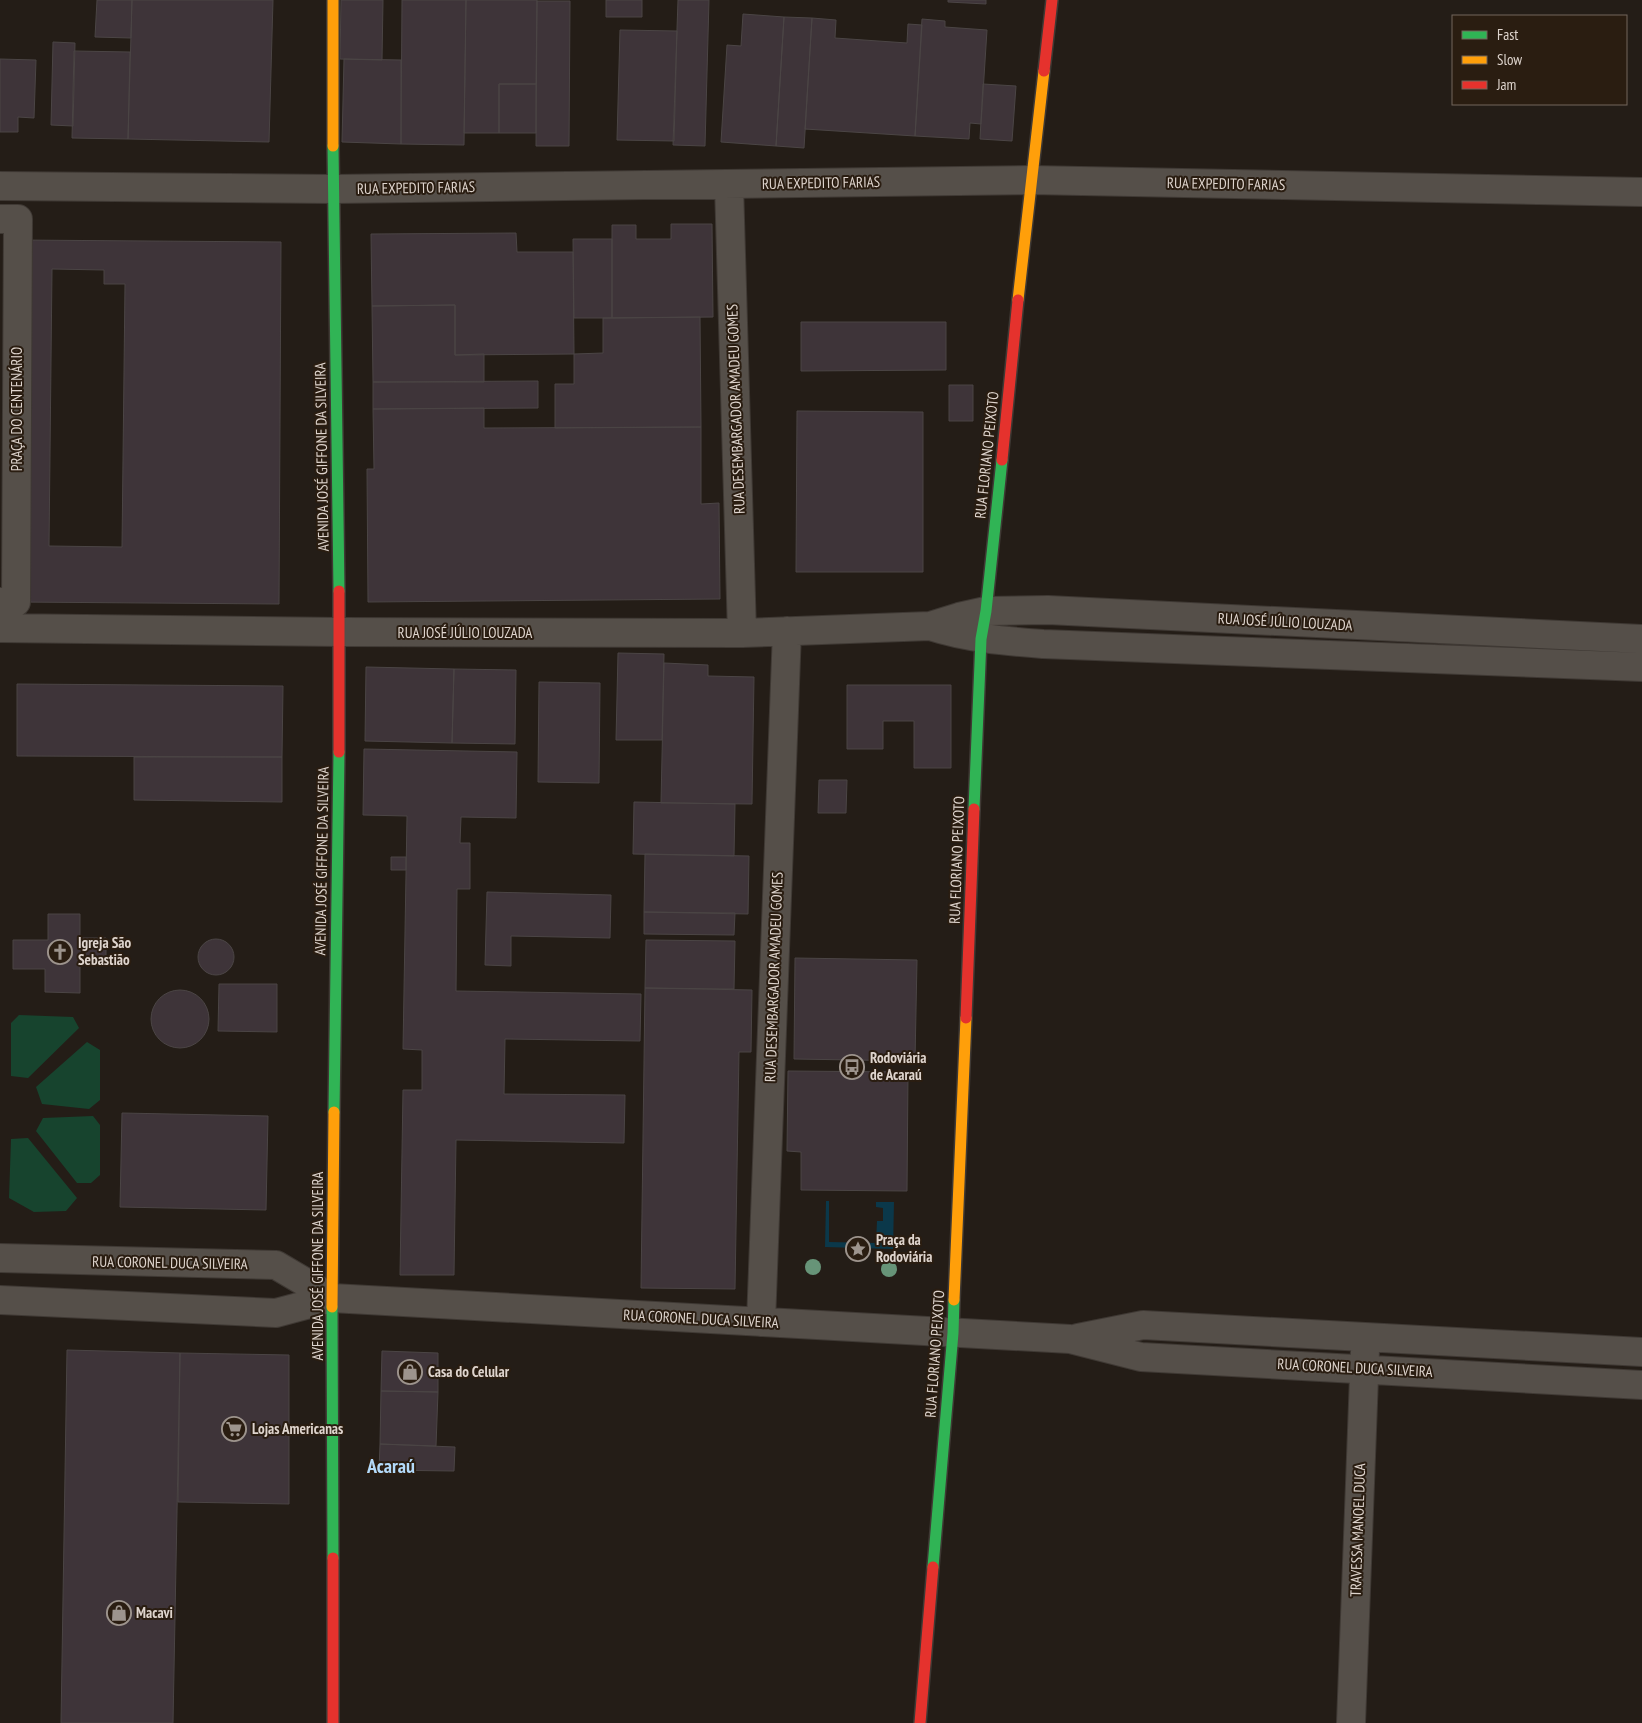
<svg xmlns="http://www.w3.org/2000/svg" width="1642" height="1723" font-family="'PT Sans Narrow',sans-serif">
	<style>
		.green { fill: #17442e }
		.water { fill: #0b384a }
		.building { fill: #3e3439; stroke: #4b4545; fill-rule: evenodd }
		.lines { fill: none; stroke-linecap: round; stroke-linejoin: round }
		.street-casing { stroke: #3f3934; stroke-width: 30 }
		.fast-casing { stroke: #3f3934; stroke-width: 14 }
		.slow-casing { stroke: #3f3934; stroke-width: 14 }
		.jam-casing { stroke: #3f3934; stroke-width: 14 }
		.street { stroke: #554f49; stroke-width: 28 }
		.fast { stroke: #30b455; stroke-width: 11 }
		.slow { stroke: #ff9f0a; stroke-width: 11 }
		.jam { stroke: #e5322d; stroke-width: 11 }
		.tree { fill: #679478 }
		.labels { text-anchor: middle; stroke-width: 4; stroke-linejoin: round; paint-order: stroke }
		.street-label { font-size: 15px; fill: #ded4cd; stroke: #2a1d11 }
		.poi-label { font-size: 15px; font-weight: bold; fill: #ded4cd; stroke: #2a1d11; text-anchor: start }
		.district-label { font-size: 20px; font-weight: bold; fill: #b3dafa; stroke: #2a1d11 }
	</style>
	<rect width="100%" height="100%" fill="#241d17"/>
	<path class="green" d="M19 1015 73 1017 79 1028 28 1078 11 1076V1023Z
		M87 1042 100 1050V1100L89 1109 42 1104 36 1087Z
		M93 1116 100 1125V1175L91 1183H77L36 1131 43 1118Z
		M28 1138 77 1198 66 1211 34 1212 9 1198 11 1139Z"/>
	<path class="water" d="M826 1201H829V1242L876 1243 877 1221H883V1208L876 1207V1202H894L893 1249 825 1247Z"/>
	<path class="building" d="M97 0H132L131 38 95 37Z
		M132 0H273L269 142 128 139Z
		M341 0H383L382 60 340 59Z
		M402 0H466L464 145 401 144Z
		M466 0H537L536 84H499V133H464Z
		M606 0H642V17H606Z
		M678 0H709L705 146 673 145Z
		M948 0H986V4L948 2Z
		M537 1H570L569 146H536Z
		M743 14 784 17 776 146 721 142 727 45 741 46Z
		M784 17 812 18 804 148 776 146Z
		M812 18 836 20 835 38 907 43 908 24 922 25 915 136 805 129Z
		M922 19 945 21V27L987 30 981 124 970 123 969 139 915 136Z
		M620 30 677 31 674 141 617 140Z
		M53 42 75 43 73 126 51 125Z
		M74 51 130 52 128 139 72 138Z
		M0 59 36 60 34 118 18 117V132H0Z
		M344 59 401 60V144L342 142Z
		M499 84H536V133H499Z
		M983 84 1016 86 1012 141 980 139Z
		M671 224H712L713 317 612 318V225H636V239H671Z
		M516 233 517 252H573L574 354 455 355V305L372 306 371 234Z
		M573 239H612V318H574Z
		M18 240 281 242 279 604 16 602ZM52 269 104 270V284H125L122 547 49 546Z
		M455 305V355L484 354V382H373L372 306Z
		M700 317 701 427 555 428V384H574V354L603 353V318Z
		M801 322H946V370L801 371Z
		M538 381V408L373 409V382Z
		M949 385H973V421H949Z
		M484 408V428L701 427V504L719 503 720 599 368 602 367 469H374L373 409Z
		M797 411 923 412V572H796Z
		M618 653 664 654 662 740H616Z
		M664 663 708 665V676L754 677 752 804 661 803Z
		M366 667 454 669 452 743 365 741Z
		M454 669 516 670 515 744 452 743Z
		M539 682 600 683 599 783 538 782Z
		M17 684 283 686 282 757 17 756Z
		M847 685H951V768H914V721H883V749H847Z
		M364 749 517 752 516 818 461 817 460 843H470V889H457L456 991 641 994 640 1041 505 1039 504 1094 625 1095 624 1143 456 1140 454 1275H400L403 1090H422V1050L403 1049 407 816 363 815Z
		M134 757H282V802L134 800Z
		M819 780H847L846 813H818Z
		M634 802 735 804 734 856 633 854Z
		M645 854 749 856 748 914 644 912Z
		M391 857H406V870H391Z
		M487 892 611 895 610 938 511 936V966L485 965Z
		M644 912 735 913 734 935 644 934Z
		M48 914H80V938H106V964H80V993L45 992V969H13V940H48Z
		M198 957a18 18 0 1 1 36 0a18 18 0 1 1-36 0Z
		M646 940 735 941 734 989 645 988Z
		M795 958 917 960 915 1061 794 1059Z
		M219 984H277V1032L218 1031Z
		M645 988 752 990 751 1052H739L735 1289 641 1288Z
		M151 1019a29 29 0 1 1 58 0a29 29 0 1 1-58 0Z
		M788 1071 908 1072 907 1191 801 1190V1152L787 1151Z
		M122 1113 268 1116 266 1210 120 1207Z
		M67 1350 180 1353 173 1723H61Z
		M382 1351 438 1353V1392L381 1391Z
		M180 1353 289 1355V1504L178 1502Z
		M381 1391 438 1392 436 1446 380 1444Z
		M380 1444 455 1447 454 1471 379 1470Z"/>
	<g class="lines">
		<defs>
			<path id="street" d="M729 185 742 633
				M0 186 333 189 1031 180 1642 192
				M0 219H18L16 602H0
				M930 626C967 638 1004 641 1043 644L1642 667
				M0 628 340 632 742 633 930 626 959 617 986 611 1048 610 1642 639
				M0 1258 276 1265 332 1298
				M0 1300 276 1313 332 1298 1070 1339 1141 1357 1642 1385
				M761 1322 787 631
				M1078 1338 1143 1325 1642 1352
				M1351 1723 1365 1350"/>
			<path id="fast" d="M333 146 339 591
				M974 809 981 639 986 611 1002 460
				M334 1112 339 752
				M332 1307 333 1558
				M933 1567 953 1333 954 1300"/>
			<path id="slow" d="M333 0V146
				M1018 300 1044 71
				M954 1300 966 1018
				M332 1307 334 1112"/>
			<path id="jam" d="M1044 71 1052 0
				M1002 460 1018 300
				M339 752V591
				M966 1018 974 809
				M333 1558V1723
				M920 1723 933 1567"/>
		</defs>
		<use href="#street" class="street-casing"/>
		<use href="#fast" class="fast-casing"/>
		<use href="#slow" class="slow-casing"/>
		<use href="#jam" class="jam-casing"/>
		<use href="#street" class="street"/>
		<use href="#fast" class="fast"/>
		<use href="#slow" class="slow"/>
		<use href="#jam" class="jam"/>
	</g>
	<g class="tree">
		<circle cx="813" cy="1267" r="8"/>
		<circle cx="889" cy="1269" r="8"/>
	</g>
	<defs>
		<symbol id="church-ring" viewBox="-11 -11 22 22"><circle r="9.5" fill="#2a1d11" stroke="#9d948d" stroke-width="1.5"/><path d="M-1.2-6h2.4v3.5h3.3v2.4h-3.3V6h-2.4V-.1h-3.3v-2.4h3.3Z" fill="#9d948d"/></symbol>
		<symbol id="bus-ring" viewBox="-11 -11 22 22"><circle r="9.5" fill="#2a1d11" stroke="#9d948d" stroke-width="1.5"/><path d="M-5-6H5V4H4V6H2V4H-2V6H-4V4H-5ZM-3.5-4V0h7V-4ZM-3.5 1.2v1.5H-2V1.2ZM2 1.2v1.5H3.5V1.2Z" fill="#9d948d"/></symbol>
		<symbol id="sight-ring" viewBox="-11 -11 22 22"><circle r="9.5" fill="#2a1d11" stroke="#9d948d" stroke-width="1.5"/><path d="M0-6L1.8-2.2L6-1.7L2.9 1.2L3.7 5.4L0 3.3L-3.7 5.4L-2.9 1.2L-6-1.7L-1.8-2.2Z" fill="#9d948d"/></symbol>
		<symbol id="shop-ring" viewBox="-11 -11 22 22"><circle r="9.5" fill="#2a1d11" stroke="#9d948d" stroke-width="1.5"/><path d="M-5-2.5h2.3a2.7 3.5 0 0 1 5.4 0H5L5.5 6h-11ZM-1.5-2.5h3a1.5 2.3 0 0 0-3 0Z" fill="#9d948d"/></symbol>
		<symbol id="supermarket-ring" viewBox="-11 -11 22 22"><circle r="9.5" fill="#2a1d11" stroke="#9d948d" stroke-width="1.5"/><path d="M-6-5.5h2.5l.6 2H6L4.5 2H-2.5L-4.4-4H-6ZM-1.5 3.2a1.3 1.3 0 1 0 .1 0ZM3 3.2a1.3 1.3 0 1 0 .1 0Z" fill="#9d948d"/></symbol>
	</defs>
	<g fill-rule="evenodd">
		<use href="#church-ring" x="46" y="938" width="28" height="28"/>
		<use href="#bus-ring" x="838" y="1053" width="28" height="28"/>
		<use href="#sight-ring" x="844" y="1235" width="28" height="28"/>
		<use href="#shop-ring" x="396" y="1358" width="28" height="28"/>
		<use href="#supermarket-ring" x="220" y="1415" width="28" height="28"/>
		<use href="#shop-ring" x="105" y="1599" width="28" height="28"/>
	</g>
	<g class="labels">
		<g class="street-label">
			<text transform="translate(821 183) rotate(-1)" y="5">RUA EXPEDITO FARIAS</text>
			<text transform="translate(1226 184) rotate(1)" y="5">RUA EXPEDITO FARIAS</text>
			<text transform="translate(416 188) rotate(-1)" y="5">RUA EXPEDITO FARIAS</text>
			<text transform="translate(17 409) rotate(-90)" y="5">PRAÇA DO CENTENÁRIO</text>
			<text transform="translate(736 409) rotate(-92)" y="5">RUA DESEMBARGADOR AMADEU GOMES</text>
			<text transform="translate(987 455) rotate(-84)" y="5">RUA FLORIANO PEIXOTO</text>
			<text transform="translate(322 457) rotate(-91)" y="5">AVENIDA JOSÉ GIFFONE DA SILVEIRA</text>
			<text transform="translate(1285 622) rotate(3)" y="5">RUA JOSÉ JÚLIO LOUZADA</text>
			<text x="465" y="638">RUA JOSÉ JÚLIO LOUZADA</text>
			<text transform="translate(957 860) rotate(-88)" y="5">RUA FLORIANO PEIXOTO</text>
			<text transform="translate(322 861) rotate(-89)" y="5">AVENIDA JOSÉ GIFFONE DA SILVEIRA</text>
			<text transform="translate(774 977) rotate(-88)" y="5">RUA DESEMBARGADOR AMADEU GOMES</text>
			<text transform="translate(170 1263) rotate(1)" y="5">RUA CORONEL DUCA SILVEIRA</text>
			<text transform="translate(318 1266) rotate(-90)" y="5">AVENIDA JOSÉ GIFFONE DA SILVEIRA</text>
			<text transform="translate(701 1319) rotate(3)" y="5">RUA CORONEL DUCA SILVEIRA</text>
			<text transform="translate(935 1354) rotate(-86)" y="5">RUA FLORIANO PEIXOTO</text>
			<text transform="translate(1355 1368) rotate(3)" y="5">RUA CORONEL DUCA SILVEIRA</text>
			<text transform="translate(1358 1530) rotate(-88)" y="5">TRAVESSA MANOEL DUCA</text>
		</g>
		<g class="poi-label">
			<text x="78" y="948">Igreja São<tspan x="78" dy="17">Sebastião</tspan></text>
			<text x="870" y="1063">Rodoviária<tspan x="870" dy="17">de Acaraú</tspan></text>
			<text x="876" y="1245">Praça da<tspan x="876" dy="17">Rodoviária</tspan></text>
			<text x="428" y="1377">Casa do Celular</text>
			<text x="252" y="1434">Lojas Americanas</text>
			<text x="136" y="1618">Macavi</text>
		</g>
		<g class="district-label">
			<text x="391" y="1473">Acaraú</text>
		</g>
	</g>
	<rect x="1452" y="15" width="175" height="90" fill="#2a1d11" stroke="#72665c"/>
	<rect x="1462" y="31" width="25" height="8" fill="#30b455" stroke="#72665c"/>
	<text x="1497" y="40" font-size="15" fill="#ded4cd">Fast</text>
	<rect x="1462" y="56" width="25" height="8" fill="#ff9f0a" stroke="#72665c"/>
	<text x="1497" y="65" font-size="15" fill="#ded4cd">Slow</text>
	<rect x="1462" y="81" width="25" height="8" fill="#e5322d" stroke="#72665c"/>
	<text x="1497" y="90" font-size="15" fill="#ded4cd">Jam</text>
</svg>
